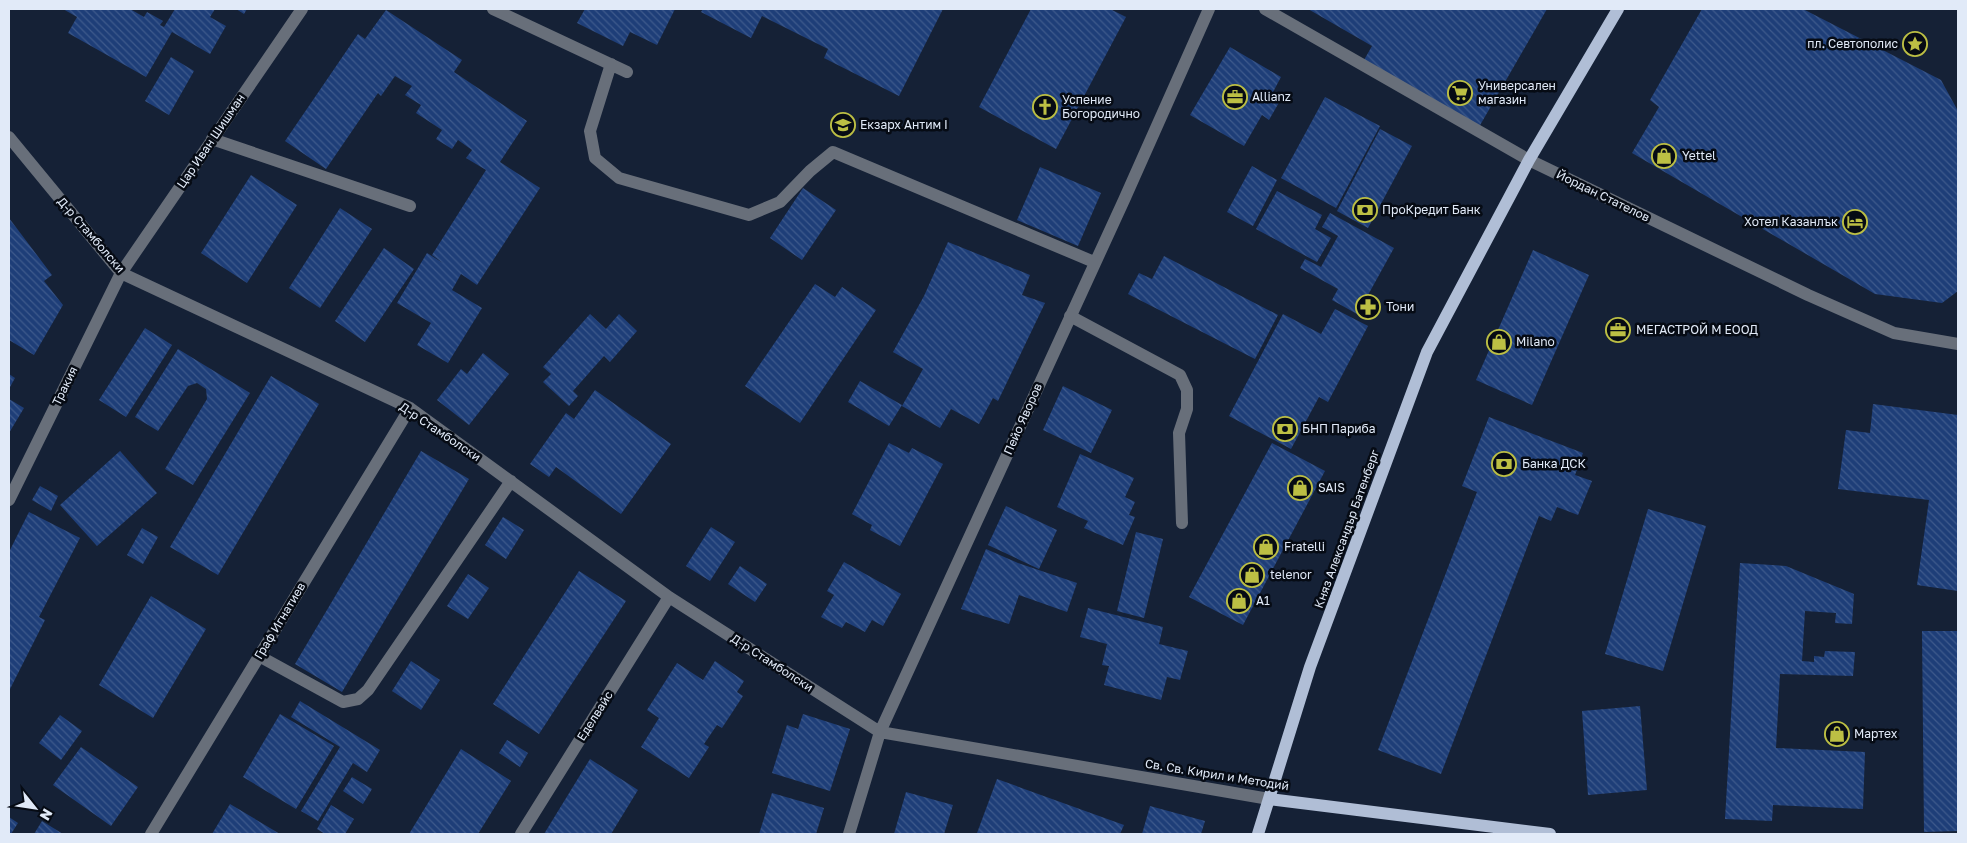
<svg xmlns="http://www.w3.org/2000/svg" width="1967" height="843" font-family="'Golos Text',sans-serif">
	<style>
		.building { fill: url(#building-back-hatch) }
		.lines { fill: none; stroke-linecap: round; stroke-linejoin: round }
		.minor { stroke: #686f7a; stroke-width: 12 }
		.major { stroke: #b0bed6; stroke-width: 12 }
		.labels { text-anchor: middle; stroke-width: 5; stroke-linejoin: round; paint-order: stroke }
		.poi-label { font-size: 12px; fill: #e1eaf8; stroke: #060b14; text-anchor: start }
		.street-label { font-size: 12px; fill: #e1eaf8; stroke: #060b14 }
	</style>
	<defs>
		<pattern id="building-back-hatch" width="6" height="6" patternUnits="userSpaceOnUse" patternTransform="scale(1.25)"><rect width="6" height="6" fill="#1e3e78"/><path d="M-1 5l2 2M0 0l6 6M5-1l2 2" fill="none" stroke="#3e5a8c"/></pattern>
	</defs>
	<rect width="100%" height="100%" fill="#152136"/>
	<path class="building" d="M63 9H130L144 17 147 12 163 21 160 25 164 27 175 9H215L210 17 226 26 210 54 172 32 146 77 68 33 77 17Z
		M236 9H247L244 14Z
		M585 9H675L657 45 630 32 623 46 577 23Z
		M703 9H943L899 96 824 58 828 49 762 16 751 38 701 12Z
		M1031 9H1110L1126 17 1056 149 979 107Z
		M1308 9H1547L1479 127 1364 60 1372 46Z
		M1702 9H1803L1941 80 1958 111V291L1942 303 1875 294 1632 153 1659 107 1650 100Z
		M386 10 462 60 454 72 527 121 500 162 540 188 477 285 461 274 452 290 482 308 448 363 417 345 431 323 397 303 427 253 443 263 432 255 486 170 466 158 472 150 458 140 452 149 436 139 442 130 416 113 421 105 405 95 412 86 395 76 381 96 378 93 326 169 285 141 358 34 365 39Z
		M1230 47 1281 77 1272 94 1281 99 1269 120 1262 115 1244 146 1190 115Z
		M171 57 194 71 169 115 145 101Z
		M1325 97 1380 126 1336 208 1281 178Z
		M1380 129 1412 146 1368 228 1337 211Z
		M1252 166 1277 180 1253 226 1227 212Z
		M1040 167 1101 193 1078 246 1017 220Z
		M251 175 297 205 247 283 201 253Z
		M803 188 836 210 802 260 770 238Z
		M1277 191 1322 215 1315 229 1331 238 1317 262 1256 229Z
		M340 208 372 229 320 308 289 288Z
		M1330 213 1394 248 1368 295 1376 300 1366 319 1332 300 1338 289 1300 268 1305 259 1321 267 1338 236 1322 227Z
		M9 218 52 275 44 281 63 305 34 355 9 340Z
		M948 242 1030 275 1022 295 1045 303 998 401 993 398 979 424 951 409 940 428 902 406 923 369 893 352 924 296Z
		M384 248 414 269 365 342 335 321Z
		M1533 250 1589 275 1532 405 1476 380Z
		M1164 256 1278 315 1255 359 1128 294 1139 273 1152 279Z
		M815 284 835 297 842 287 876 310 800 423 745 386Z
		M1335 309 1368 326 1328 402 1319 397 1291 449 1229 416 1283 314 1321 334Z
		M590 314 606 329 619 314 637 331 610 362 604 356 573 391 578 396 569 406 543 382 551 374 543 367Z
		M145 328 172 345 126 417 99 400Z
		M178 349 250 393 193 485 165 469 207 399 206 389 197 383 188 386 158 431 135 417Z
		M483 353 509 374 469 425 437 400 461 369 467 374Z
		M9 374 15 378 9 389Z
		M271 376 319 404 218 575 170 547Z
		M860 381 902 405 889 426 848 402Z
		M1063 386 1112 410 1091 453 1043 430Z
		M595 390 671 444 621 514 556 467 549 477 530 464 566 413 574 419Z
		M9 399 24 408 9 433Z
		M1873 404 1958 415V591L1917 585 1929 500 1838 489 1846 430 1870 433Z
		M1489 417 1583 453 1575 475 1592 481 1578 515 1557 507 1551 521 1539 516 1441 774 1378 750 1477 492 1462 486Z
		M889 443 909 453 912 448 943 464 900 546 870 530 872 525 852 514Z
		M1272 443 1325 471 1243 625 1189 597Z
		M120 451 157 493 97 546 60 505Z
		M421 451 469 479 342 692 295 664Z
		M1080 454 1134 478 1125 497 1135 502 1129 515 1135 517 1123 545 1084 528 1088 521 1057 507Z
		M40 486 58 496 51 511 32 500Z
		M1006 506 1057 530 1039 569 988 545Z
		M1648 509 1706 526 1663 671 1605 654Z
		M29 512 80 538 39 617 45 620 9 691V552Z
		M503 517 524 530 506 559 485 545Z
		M711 527 735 542 710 581 686 566Z
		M142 528 158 537 143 564 127 555Z
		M1136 532 1163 539 1144 618 1117 611Z
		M986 549 1018 563 1077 583 1067 612 1019 595 1009 624 961 609Z
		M844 562 901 594 883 626 872 620 865 632 846 622 842 628 821 617 834 595 827 591Z
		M1740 563 1786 566 1854 594 1852 624 1835 623 1836 613 1805 611 1802 661 1814 662V656L1824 657 1825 651 1855 652 1853 676 1780 674 1776 748 1865 752 1863 809 1773 805 1772 821 1725 819Z
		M740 566 767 584 755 602 728 584Z
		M579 571 626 601 539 734 493 704Z
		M468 574 489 588 468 619 447 606Z
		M151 596 206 629 153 718 99 685Z
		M1088 608 1163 627 1159 644 1188 651 1180 680 1167 677 1161 700 1104 685 1109 666 1102 665 1107 644 1080 637Z
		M1922 631H1958V831L1924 832Z
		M411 661 440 680 421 710 392 691Z
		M715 661 744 681 737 692 743 696 722 728 717 725 704 744 709 747 689 778 641 747 659 718 647 710 677 663 703 680Z
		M300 701 380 750 367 772 353 763 318 821 301 811 340 747 291 717Z
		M1640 706 1647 790 1588 795 1582 711Z
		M280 714 334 746 296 809 243 777Z
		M803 714 850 729 830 791 772 773 787 725 798 729Z
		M60 715 82 731 61 760 39 743Z
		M507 740 528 753 520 767 499 753Z
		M81 747 138 787 111 826 53 785Z
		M461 749 511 781 478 834H409Z
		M590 759 638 790 611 834H544Z
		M352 777 372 789 363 804 343 791Z
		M997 779 1124 825 1120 834 977 833Z
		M906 792 953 805 944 834H894Z
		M772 793 824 808 816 834H759Z
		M230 804 280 834H212Z
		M331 805 354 819 345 834H325L317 829Z
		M1150 806 1205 821 1201 834H1142Z
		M9 817 18 823 11 834H9Z
		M42 821 63 834H34Z"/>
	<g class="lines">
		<path class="minor" d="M493 9 627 72
			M1265 9 1529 160 1808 295 1894 333 1958 344
			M611 64 590 131 595 158 619 178 749 215 780 202 810 171 833 152 1094 262
			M9 137 121 273 410 408 669 597 880 732 1269 799
			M212 139 410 206
			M1070 316 1180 375 1187 390V409L1179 433 1182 523
			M9 500 121 273 302 9
			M259 656 343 702 358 699 368 690 511 481
			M151 834 410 408
			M521 834 669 597
			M849 834 880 732 1124 200 1209 9"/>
		<path class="major" d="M1269 799 1550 834
			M1258 834 1310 667 1427 352 1529 160 1618 9"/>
	</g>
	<defs>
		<symbol id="sight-ring" viewBox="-11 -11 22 22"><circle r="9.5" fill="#060b14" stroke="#bcbf44" stroke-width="1.5"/><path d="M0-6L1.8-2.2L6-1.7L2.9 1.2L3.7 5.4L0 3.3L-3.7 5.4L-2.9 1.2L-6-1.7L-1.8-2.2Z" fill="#bcbf44"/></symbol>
		<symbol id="supermarket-ring" viewBox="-11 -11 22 22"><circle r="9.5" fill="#060b14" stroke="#bcbf44" stroke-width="1.5"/><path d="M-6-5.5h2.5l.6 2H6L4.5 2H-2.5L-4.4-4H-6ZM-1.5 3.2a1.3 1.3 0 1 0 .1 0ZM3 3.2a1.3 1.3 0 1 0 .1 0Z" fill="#bcbf44"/></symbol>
		<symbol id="office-ring" viewBox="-11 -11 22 22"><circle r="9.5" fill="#060b14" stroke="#bcbf44" stroke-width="1.5"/><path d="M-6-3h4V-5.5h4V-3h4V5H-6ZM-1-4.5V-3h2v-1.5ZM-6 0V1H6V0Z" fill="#bcbf44"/></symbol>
		<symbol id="church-ring" viewBox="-11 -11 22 22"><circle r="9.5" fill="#060b14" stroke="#bcbf44" stroke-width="1.5"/><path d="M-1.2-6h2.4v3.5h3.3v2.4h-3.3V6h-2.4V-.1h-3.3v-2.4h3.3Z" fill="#bcbf44"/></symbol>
		<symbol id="school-ring" viewBox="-11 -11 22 22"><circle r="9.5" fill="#060b14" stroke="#bcbf44" stroke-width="1.5"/><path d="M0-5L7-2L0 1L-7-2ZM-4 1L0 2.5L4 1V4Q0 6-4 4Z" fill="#bcbf44"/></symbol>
		<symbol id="shop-ring" viewBox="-11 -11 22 22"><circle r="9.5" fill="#060b14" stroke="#bcbf44" stroke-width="1.5"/><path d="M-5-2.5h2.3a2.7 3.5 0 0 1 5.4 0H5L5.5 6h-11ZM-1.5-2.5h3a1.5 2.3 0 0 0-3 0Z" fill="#bcbf44"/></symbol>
		<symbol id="bank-ring" viewBox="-11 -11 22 22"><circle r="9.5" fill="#060b14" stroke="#bcbf44" stroke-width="1.5"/><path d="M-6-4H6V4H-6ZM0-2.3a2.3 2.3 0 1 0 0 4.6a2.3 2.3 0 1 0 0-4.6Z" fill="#bcbf44"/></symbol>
		<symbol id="hotel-ring" viewBox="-11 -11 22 22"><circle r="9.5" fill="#060b14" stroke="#bcbf44" stroke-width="1.5"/><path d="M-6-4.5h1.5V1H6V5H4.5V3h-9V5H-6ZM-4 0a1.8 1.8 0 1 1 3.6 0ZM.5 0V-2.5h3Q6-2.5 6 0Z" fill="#bcbf44"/></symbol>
		<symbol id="pharmacy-ring" viewBox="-11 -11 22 22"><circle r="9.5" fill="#060b14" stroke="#bcbf44" stroke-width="1.5"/><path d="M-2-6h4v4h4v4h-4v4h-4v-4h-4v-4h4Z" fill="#bcbf44"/></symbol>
	</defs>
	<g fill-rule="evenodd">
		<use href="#sight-ring" x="1901" y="30" width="28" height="28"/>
		<use href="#supermarket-ring" x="1446" y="79" width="28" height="28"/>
		<use href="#office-ring" x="1221" y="83" width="28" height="28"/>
		<use href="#church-ring" x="1031" y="93" width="28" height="28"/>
		<use href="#school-ring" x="829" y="111" width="28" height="28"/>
		<use href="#shop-ring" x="1650" y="142" width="28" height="28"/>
		<use href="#bank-ring" x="1351" y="196" width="28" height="28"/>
		<use href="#hotel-ring" x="1841" y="208" width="28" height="28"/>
		<use href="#pharmacy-ring" x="1354" y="293" width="28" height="28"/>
		<use href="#office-ring" x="1604" y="316" width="28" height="28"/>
		<use href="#shop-ring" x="1485" y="328" width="28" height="28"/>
		<use href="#bank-ring" x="1271" y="415" width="28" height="28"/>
		<use href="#bank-ring" x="1490" y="450" width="28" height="28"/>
		<use href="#shop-ring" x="1286" y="474" width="28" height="28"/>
		<use href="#shop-ring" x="1252" y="533" width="28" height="28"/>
		<use href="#shop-ring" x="1238" y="561" width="28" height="28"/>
		<use href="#shop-ring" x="1225" y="587" width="28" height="28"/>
		<use href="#shop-ring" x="1823" y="720" width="28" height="28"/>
	</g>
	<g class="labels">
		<g class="poi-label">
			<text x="1898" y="48" text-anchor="end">пл. Севтополис</text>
			<text x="1478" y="90">Универсален<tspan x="1478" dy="14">магазин</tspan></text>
			<text x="1252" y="101">Allianz</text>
			<text x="1062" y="104">Успение<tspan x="1062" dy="14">Богородично</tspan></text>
			<text x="860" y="129">Екзарх Антим I</text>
			<text x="1682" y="160">Yettel</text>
			<text x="1382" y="214">ПроКредит Банк</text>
			<text x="1838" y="226" text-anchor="end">Хотел Казанлък</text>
			<text x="1386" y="311">Тони</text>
			<text x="1636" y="334">МЕГАСТРОЙ М ЕООД</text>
			<text x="1516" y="346">Milano</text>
			<text x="1302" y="433">БНП Париба</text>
			<text x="1522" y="468">Банка ДСК</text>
			<text x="1318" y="492">SAIS</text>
			<text x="1284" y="551">Fratelli</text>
			<text x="1270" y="579">telenor</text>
			<text x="1256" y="605">A1</text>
			<text x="1854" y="738">Мартех</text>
		</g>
		<g class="street-label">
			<text transform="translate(211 141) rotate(-56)" y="4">Цар Иван Шишман</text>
			<text transform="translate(1603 196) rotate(26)" y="4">Йордан Стателов</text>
			<text transform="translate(91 235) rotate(49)" y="4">Д-р Стамболски</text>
			<text transform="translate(65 386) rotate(-64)" y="4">Тракия</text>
			<text transform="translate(1023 419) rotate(-66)" y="4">Пейо Яворов</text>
			<text transform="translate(440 432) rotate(34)" y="4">Д-р Стамболски</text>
			<text transform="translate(1347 529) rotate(-70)" y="4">Княз Александър Батенберг</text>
			<text transform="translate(280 621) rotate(-59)" y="4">Граф Игнатиев</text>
			<text transform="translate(772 663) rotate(33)" y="4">Д-р Стамболски</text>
			<text transform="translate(595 716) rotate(-58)" y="4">Еделвайс</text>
			<text transform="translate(1217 775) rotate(9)" y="4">Св. Св. Кирил и Методий</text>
		</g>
	</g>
	<rect width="1967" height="843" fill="none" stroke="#e1eaf8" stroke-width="20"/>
	<g transform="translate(35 808) rotate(120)" stroke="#060b14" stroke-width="4" paint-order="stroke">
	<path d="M0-4L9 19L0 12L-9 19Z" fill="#e1eaf8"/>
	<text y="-8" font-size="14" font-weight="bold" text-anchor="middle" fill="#e1eaf8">N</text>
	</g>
</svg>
